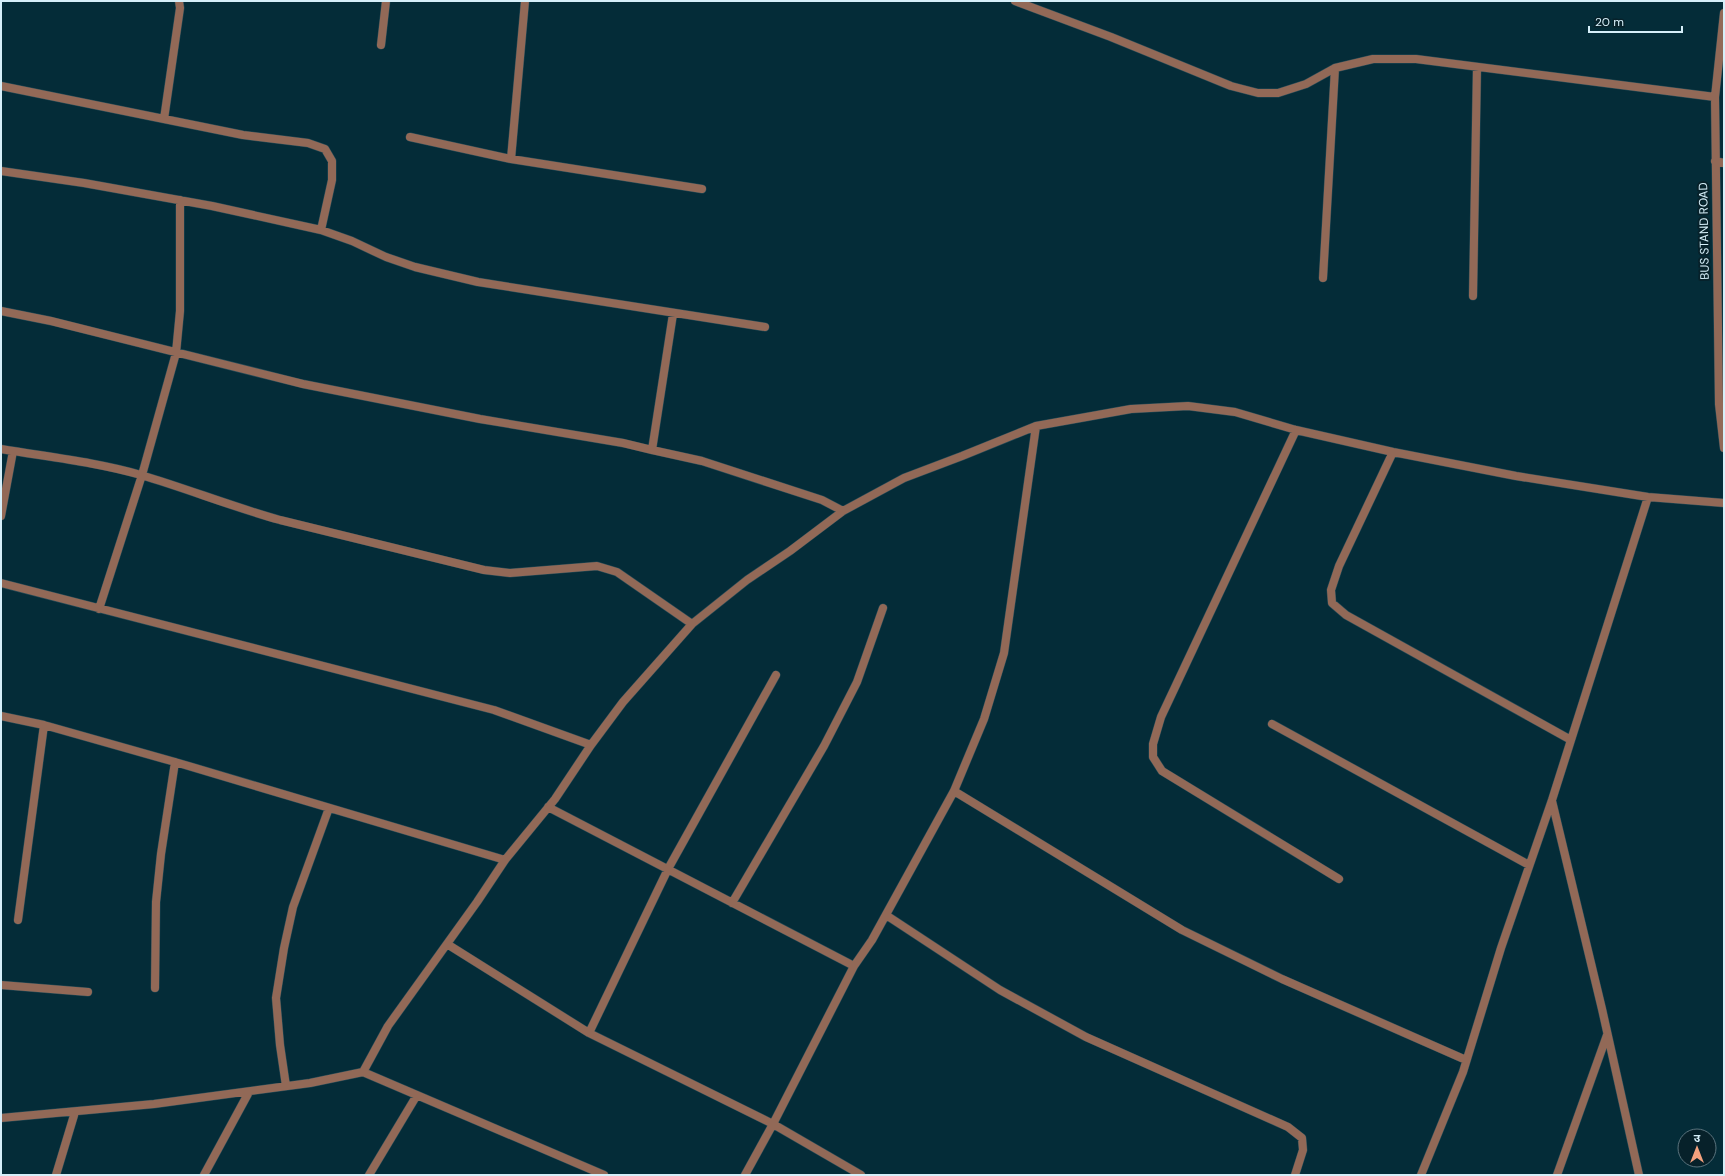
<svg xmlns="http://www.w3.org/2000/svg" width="1725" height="1176" font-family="'DM Sans','Noto Sans Devanagari',sans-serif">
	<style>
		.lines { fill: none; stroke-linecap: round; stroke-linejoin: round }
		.minor-casing { stroke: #264b57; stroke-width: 9 }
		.minor { stroke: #926957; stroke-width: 8 }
		.labels { text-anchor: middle; stroke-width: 4; stroke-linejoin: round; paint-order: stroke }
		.street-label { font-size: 12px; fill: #d6eff9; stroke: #07212a }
	</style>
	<rect width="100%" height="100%" fill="#042c38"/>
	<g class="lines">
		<defs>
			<path id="minor" d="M1015 1 1111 37 1231 86 1258 93H1278L1306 84 1335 68 1373 59H1416L1715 97
				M1724 13 1715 97 1719 404 1724 448
				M381 45 386 1
				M1 86 243 135 308 143 325 149 332 161V180L321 230
				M164 119 180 8 179 1
				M410 137 511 159 702 189
				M511 159 525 1
				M1715 161 1724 163
				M1 171 84 183 212 206 321 230 352 241 386 257 415 267 478 282 765 327
				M1323 278 1335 68
				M1473 296 1477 67
				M1 311 51 321 303 384 480 419 623 443 652 450 702 461 822 500 843 511
				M1296 430 1161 717 1153 744V757L1162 771 1339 879
				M1 449C48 457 96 462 141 475 188 489 233 507 280 520L484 570 510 573 597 566 617 572 692 624
				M652 450 673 314
				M1393 452 1339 566 1331 590 1332 603 1346 615 1571 740
				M1 516 13 451
				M1 583 494 710 591 745
				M99 609 142 475 176 353 180 311V200
				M1 716 44 725 175 762 505 860
				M1272 724 1529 865
				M954 791 1182 930 1282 979 1466 1060
				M1552 801 1602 1009 1639 1175
				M548 807 854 966
				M732 903 824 746 857 682 883 608
				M886 915 1000 990 1086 1037 1288 1127 1302 1138 1303 1150 1295 1175
				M18 920 44 725
				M447 944 589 1033 773 1124 861 1175
				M1 985 88 992
				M155 988 156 902 161 854 175 762
				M589 1033 668 869 776 675
				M363 1072 604 1175
				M286 1086 280 1045 276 998 284 948 293 907 329 808
				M1 1118 154 1104 310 1083 363 1072 388 1026 477 902 505 860 555 799 591 745 623 702 692 624 747 580 790 551 843 511 904 478 962 456 1036 426 1131 409 1188 406 1235 412 1296 430 1393 452 1516 476 1648 497 1724 503
				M56 1175 75 1112
				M204 1175 249 1092
				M369 1175 417 1095
				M745 1175 773 1124 854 966 872 940 954 791 984 719 1004 653 1036 426
				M1421 1175 1463 1072 1501 948 1552 800 1648 497
				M1557 1175 1607 1035"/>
		</defs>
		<use href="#minor" class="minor-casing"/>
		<use href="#minor" class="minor"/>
	</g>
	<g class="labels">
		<g class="street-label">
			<text transform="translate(1704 231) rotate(-91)" y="4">BUS STAND ROAD</text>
		</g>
	</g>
	<rect width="1725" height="1176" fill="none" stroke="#d6eff9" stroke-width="4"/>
	<g transform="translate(1697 1148)"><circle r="19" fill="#07212a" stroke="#5a737d"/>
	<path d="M0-3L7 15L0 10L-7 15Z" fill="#f2a17e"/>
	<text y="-6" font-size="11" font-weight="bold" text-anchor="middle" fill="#d6eff9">उ</text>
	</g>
	<path d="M1589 26v6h93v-6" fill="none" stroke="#d6eff9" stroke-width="2"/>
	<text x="1595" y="26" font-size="12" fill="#d6eff9" stroke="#07212a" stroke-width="3" paint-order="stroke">20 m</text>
</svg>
